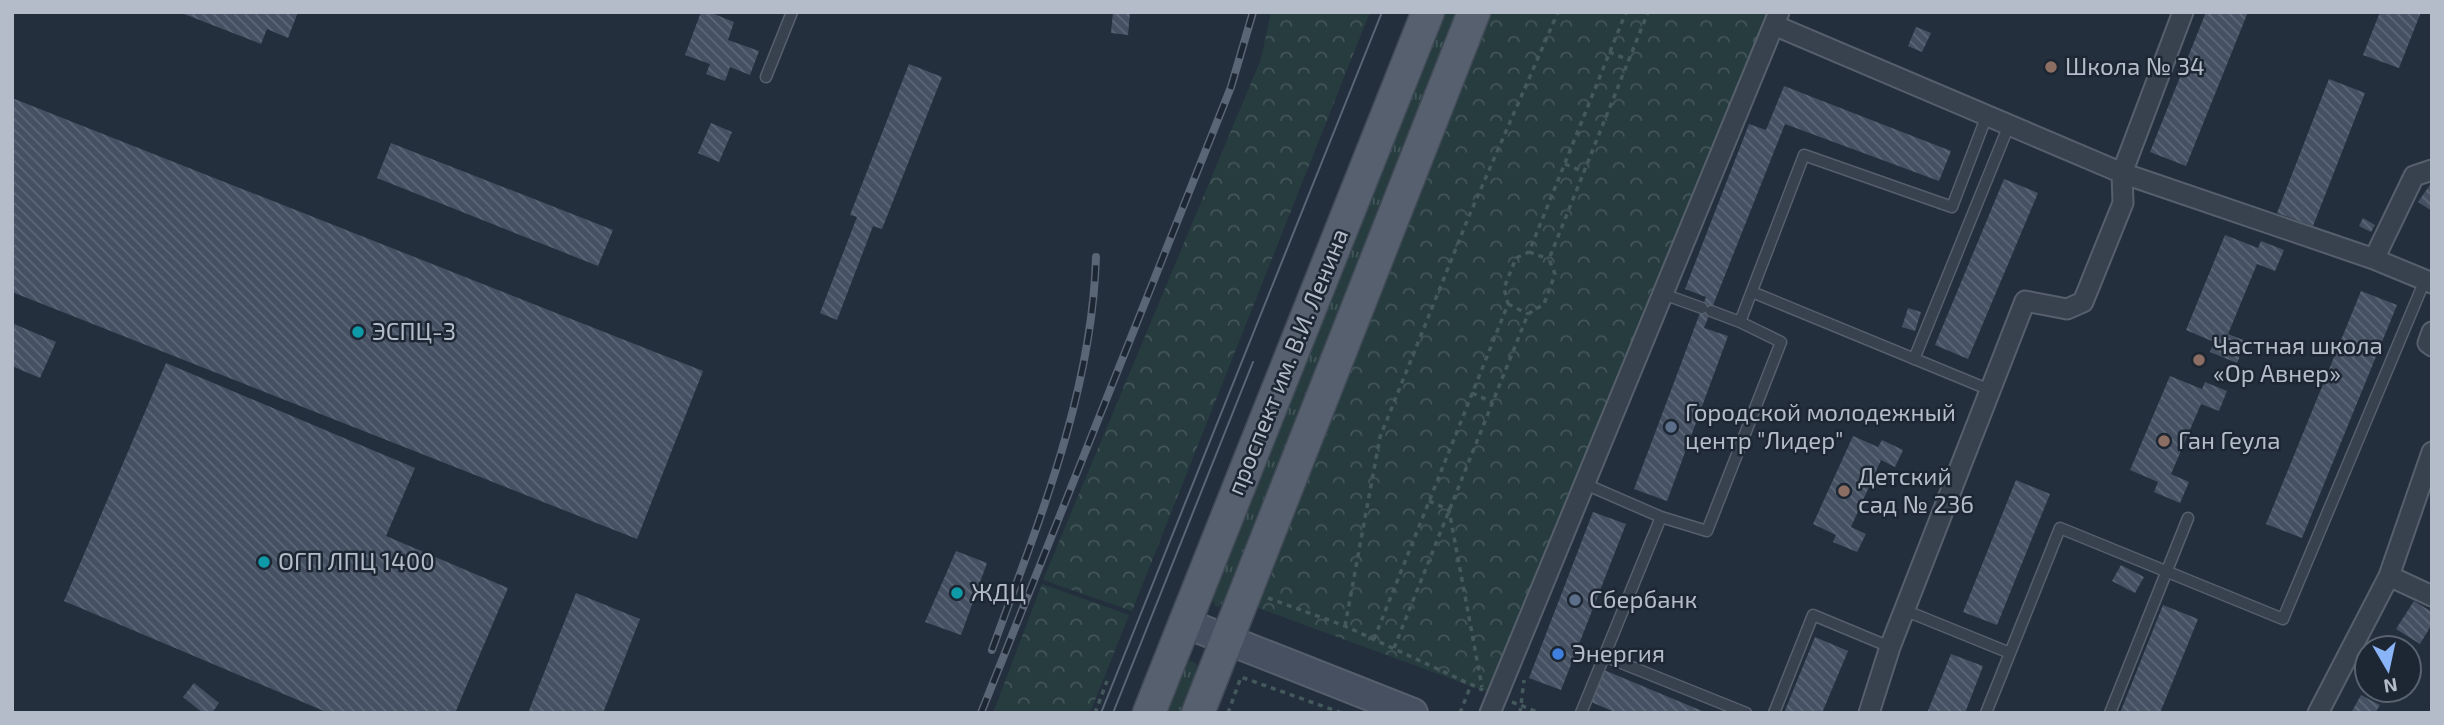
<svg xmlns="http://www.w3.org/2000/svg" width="2444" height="725" font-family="'Exo 2',sans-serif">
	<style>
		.grass { fill: url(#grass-tufts) }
		.forest { fill: url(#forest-crowns) }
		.building { fill: url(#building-back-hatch) }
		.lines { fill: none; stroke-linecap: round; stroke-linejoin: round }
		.lane-casing { stroke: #565f6c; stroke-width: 13 }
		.street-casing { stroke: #565f6c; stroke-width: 23 }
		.secondary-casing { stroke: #565f6c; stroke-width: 32 }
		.primary-casing { stroke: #414a57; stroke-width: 35 }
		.path { stroke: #44595c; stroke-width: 3.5; stroke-dasharray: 5 5; stroke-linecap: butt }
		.lane { stroke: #38414e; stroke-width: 10 }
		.street { stroke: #38414e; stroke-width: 19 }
		.secondary { stroke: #465061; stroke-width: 28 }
		.primary { stroke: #56606e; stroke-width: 32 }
		.tram { stroke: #5a6575; stroke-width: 2 }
		.rail-casing { stroke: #5a6575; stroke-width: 8 }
		.rail { stroke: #1d2633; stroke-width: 5; stroke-dasharray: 16; stroke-linecap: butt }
		.education-dot { fill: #8d6e63; stroke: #1d2633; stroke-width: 2.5 }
		.culture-dot { fill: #0f9aa8; stroke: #1d2633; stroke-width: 2.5 }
		.service-dot { fill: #5c6f8a; stroke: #1d2633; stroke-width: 2.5 }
		.shop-dot { fill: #3f7fe0; stroke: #1d2633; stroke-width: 2.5 }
		.labels { text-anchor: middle; stroke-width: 5; stroke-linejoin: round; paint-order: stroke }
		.poi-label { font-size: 24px; fill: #b4bcc9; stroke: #1d2633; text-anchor: start }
		.street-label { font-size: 24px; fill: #b4bcc9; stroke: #1d2633 }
	</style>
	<defs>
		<pattern id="grass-tufts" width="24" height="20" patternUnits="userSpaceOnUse" patternTransform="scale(1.75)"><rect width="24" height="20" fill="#263c3f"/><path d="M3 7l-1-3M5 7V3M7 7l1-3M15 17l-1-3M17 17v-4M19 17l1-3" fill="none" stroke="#435659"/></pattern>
		<pattern id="forest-crowns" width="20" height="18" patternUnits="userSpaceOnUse" patternTransform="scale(1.75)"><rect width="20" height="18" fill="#263c3f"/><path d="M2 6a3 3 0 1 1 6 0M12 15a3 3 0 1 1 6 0" fill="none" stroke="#435659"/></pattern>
		<pattern id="building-back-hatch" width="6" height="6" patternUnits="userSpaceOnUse" patternTransform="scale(1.75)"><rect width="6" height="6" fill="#455162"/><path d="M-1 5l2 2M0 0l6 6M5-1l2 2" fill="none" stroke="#5d6877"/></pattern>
	</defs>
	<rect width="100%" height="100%" fill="#242f3e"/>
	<path class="grass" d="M1442 12H1458L1226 599 1219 607 1214 605 1213 595Z
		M1192 661 1197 665 1196 677 1182 713H1164L1184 663Z"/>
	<path class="forest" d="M1271 12H1370L1132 611 1043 580 1261 59Z
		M1485 12H1777L1490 693 1245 603Z
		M1042 584 1129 615 1090 713H993Z"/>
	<path class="building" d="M179 12H298L288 38 267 29 261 44Z
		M701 12H709L734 22 728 40 759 51 750 75 730 67 725 81 706 74 710 64 685 55Z
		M1113 12H1130L1128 35 1111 33Z
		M2206 12H2248L2186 166 2150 152Z
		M2380 12H2421L2399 68 2363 55Z
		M1916 27 1931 33 1922 52 1908 46Z
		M909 64 942 77 882 229 873 226 837 320 820 313 857 217 850 215Z
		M2329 79 2365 93 2313 226 2277 213Z
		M1784 86 1951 151 1939 181 1785 124 1704 328 1728 336 1667 501 1634 489 1706 297 1685 289 1749 124 1766 130Z
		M12 98 703 371 637 539 12 292Z
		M711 123 732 132 719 162 698 153Z
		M391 143 613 230 598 266 377 178Z
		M2004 179 2038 193 1968 359 1935 345Z
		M2432 182V211L2418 202Z
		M2363 218 2375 225 2371 232 2359 226Z
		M2225 235 2258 248 2261 241 2284 250 2275 271 2257 264 2228 334 2246 341 2237 363 2210 352 2214 342 2186 330Z
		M2361 291 2397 305 2302 538 2266 524Z
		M1908 308 1921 312 1915 331 1902 327Z
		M12 323 56 342 40 378 12 366Z
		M166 363 415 468 386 536 508 588 455 713H323L324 711 64 601Z
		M2170 376 2202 389 2205 382 2227 391 2219 411 2201 404 2171 474 2189 482 2180 503 2154 492 2158 482 2130 470Z
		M1853 436 1878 447 1882 440 1903 450 1895 467 1881 460 1851 527 1866 534 1857 552 1833 542 1836 535 1813 524Z
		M2016 480 2050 494 1997 625 1963 612Z
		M1593 512 1626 524 1561 690 1529 678Z
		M956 551 987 563 961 635 925 622Z
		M2121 565 2144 577 2135 593 2112 581Z
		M576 593 640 619 603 713H528Z
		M2414 601 2432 612V624L2420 644 2396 629Z
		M2163 605 2198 619 2160 713H2120Z
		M1815 637 1848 651 1822 713H1784Z
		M1951 654 1983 666 1965 713H1927Z
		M1604 670 1707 713H1617L1591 702Z
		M2367 676V690H2384L2379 698 2360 688Z
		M194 683 219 703 212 713H203L183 697Z
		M2361 695 2380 705 2375 713H2351Z"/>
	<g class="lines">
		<defs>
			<path id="lane" d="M766 77 792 12
				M1752 292 1990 390
				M1663 294 1702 308
				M1711 311 1740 322
				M1914 359 2009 125
				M1585 484 1661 517
				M1904 610 2010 653
				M1604 656 1746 713
				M1581 713 1661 517 1707 531 1781 342 1740 322 1804 155 1952 207 1987 115
				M1774 713 1813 615 1890 647
				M1986 713 2060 528 2283 619 2425 280
				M2110 713 2188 518"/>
			<path id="street" d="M1774 25 2122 173 2374 259 2432 283
				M2374 259 2414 176 2432 170
				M2432 332 2428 343 2432 346
				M2389 576 2432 596
				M1490 713 1779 12
				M1869 713 1890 647 2025 301 2067 309 2083 302 2123 203 2122 173 2183 12
				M2318 713 2389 576 2432 452"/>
			<path id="secondary" d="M1185 623 1413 713"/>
			<path id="primary" d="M1149 713 1428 12
				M1198 713 1474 12"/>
		</defs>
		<use href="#lane" class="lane-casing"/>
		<use href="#street" class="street-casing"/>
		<use href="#secondary" class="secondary-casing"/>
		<use href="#primary" class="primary-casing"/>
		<path class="path" d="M1609 52 1629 60
			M1565 164 1584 172
			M1529 252 1549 259
			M1508 304 1528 314
			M1472 393 1492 402
			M1429 501 1449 510 1482 687
			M1268 598 1345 626 1483 690
			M1345 626 1380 437 1469 216 1558 12
			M1374 639 1508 304 1504 288 1516 258 1529 252 1626 12
			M1394 648 1528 314 1544 304 1555 274 1549 259 1648 12
			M1512 702 1540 713
			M1095 713 1107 681
			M1228 713 1241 677 1342 713
			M1460 713 1471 685
			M1520 713 1524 680"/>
		<use href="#lane" class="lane"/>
		<use href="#street" class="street"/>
		<use href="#secondary" class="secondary"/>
		<use href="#primary" class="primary"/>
		<path class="tram" d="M1101 713 1382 12
			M1113 713 1253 362"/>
		<defs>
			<path id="rail" d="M992 650C1038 523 1092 394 1096 257
				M981 713 1231 87 1253 12"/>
		</defs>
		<use href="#rail" class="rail-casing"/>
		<use href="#rail" class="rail"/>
	</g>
	<g class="education-dot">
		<circle cx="2051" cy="67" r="7"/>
		<circle cx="2199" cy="360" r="7"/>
		<circle cx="2164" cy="441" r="7"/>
		<circle cx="1844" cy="491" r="7"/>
	</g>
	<g class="culture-dot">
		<circle cx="358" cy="332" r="7"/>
		<circle cx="264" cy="562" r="7"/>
		<circle cx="957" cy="593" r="7"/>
	</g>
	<g class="service-dot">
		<circle cx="1671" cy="427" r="7"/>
		<circle cx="1575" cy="600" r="7"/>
	</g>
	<circle class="shop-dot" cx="1558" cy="654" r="7"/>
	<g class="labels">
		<g class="poi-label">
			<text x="2065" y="75">Школа № 34</text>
			<text x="372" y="340">ЭСПЦ-3</text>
			<text x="2213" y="354">Частная школа<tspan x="2213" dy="28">«Ор Авнер»</tspan></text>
			<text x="1685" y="421">Городской молодежный<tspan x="1685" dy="28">центр "Лидер"</tspan></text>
			<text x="2178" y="449">Ган Геула</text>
			<text x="1858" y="485">Детский<tspan x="1858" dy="28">сад № 236</tspan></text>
			<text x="278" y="570">ОГП ЛПЦ 1400</text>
			<text x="971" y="601">ЖДЦ</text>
			<text x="1589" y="608">Сбербанк</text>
			<text x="1572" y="662">Энергия</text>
		</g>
		<g class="street-label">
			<text transform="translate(1288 362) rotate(-68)" y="8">проспект им. В.И. Ленина</text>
		</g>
	</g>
	<rect width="2444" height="725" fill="none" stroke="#b4bcc9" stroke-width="28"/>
	<g transform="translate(2388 669) rotate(171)"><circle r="33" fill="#1d2633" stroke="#59626f" stroke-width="2"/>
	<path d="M0-5L12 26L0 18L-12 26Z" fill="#8ab4f8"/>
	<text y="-10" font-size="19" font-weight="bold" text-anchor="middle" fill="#b4bcc9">N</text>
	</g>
</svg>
